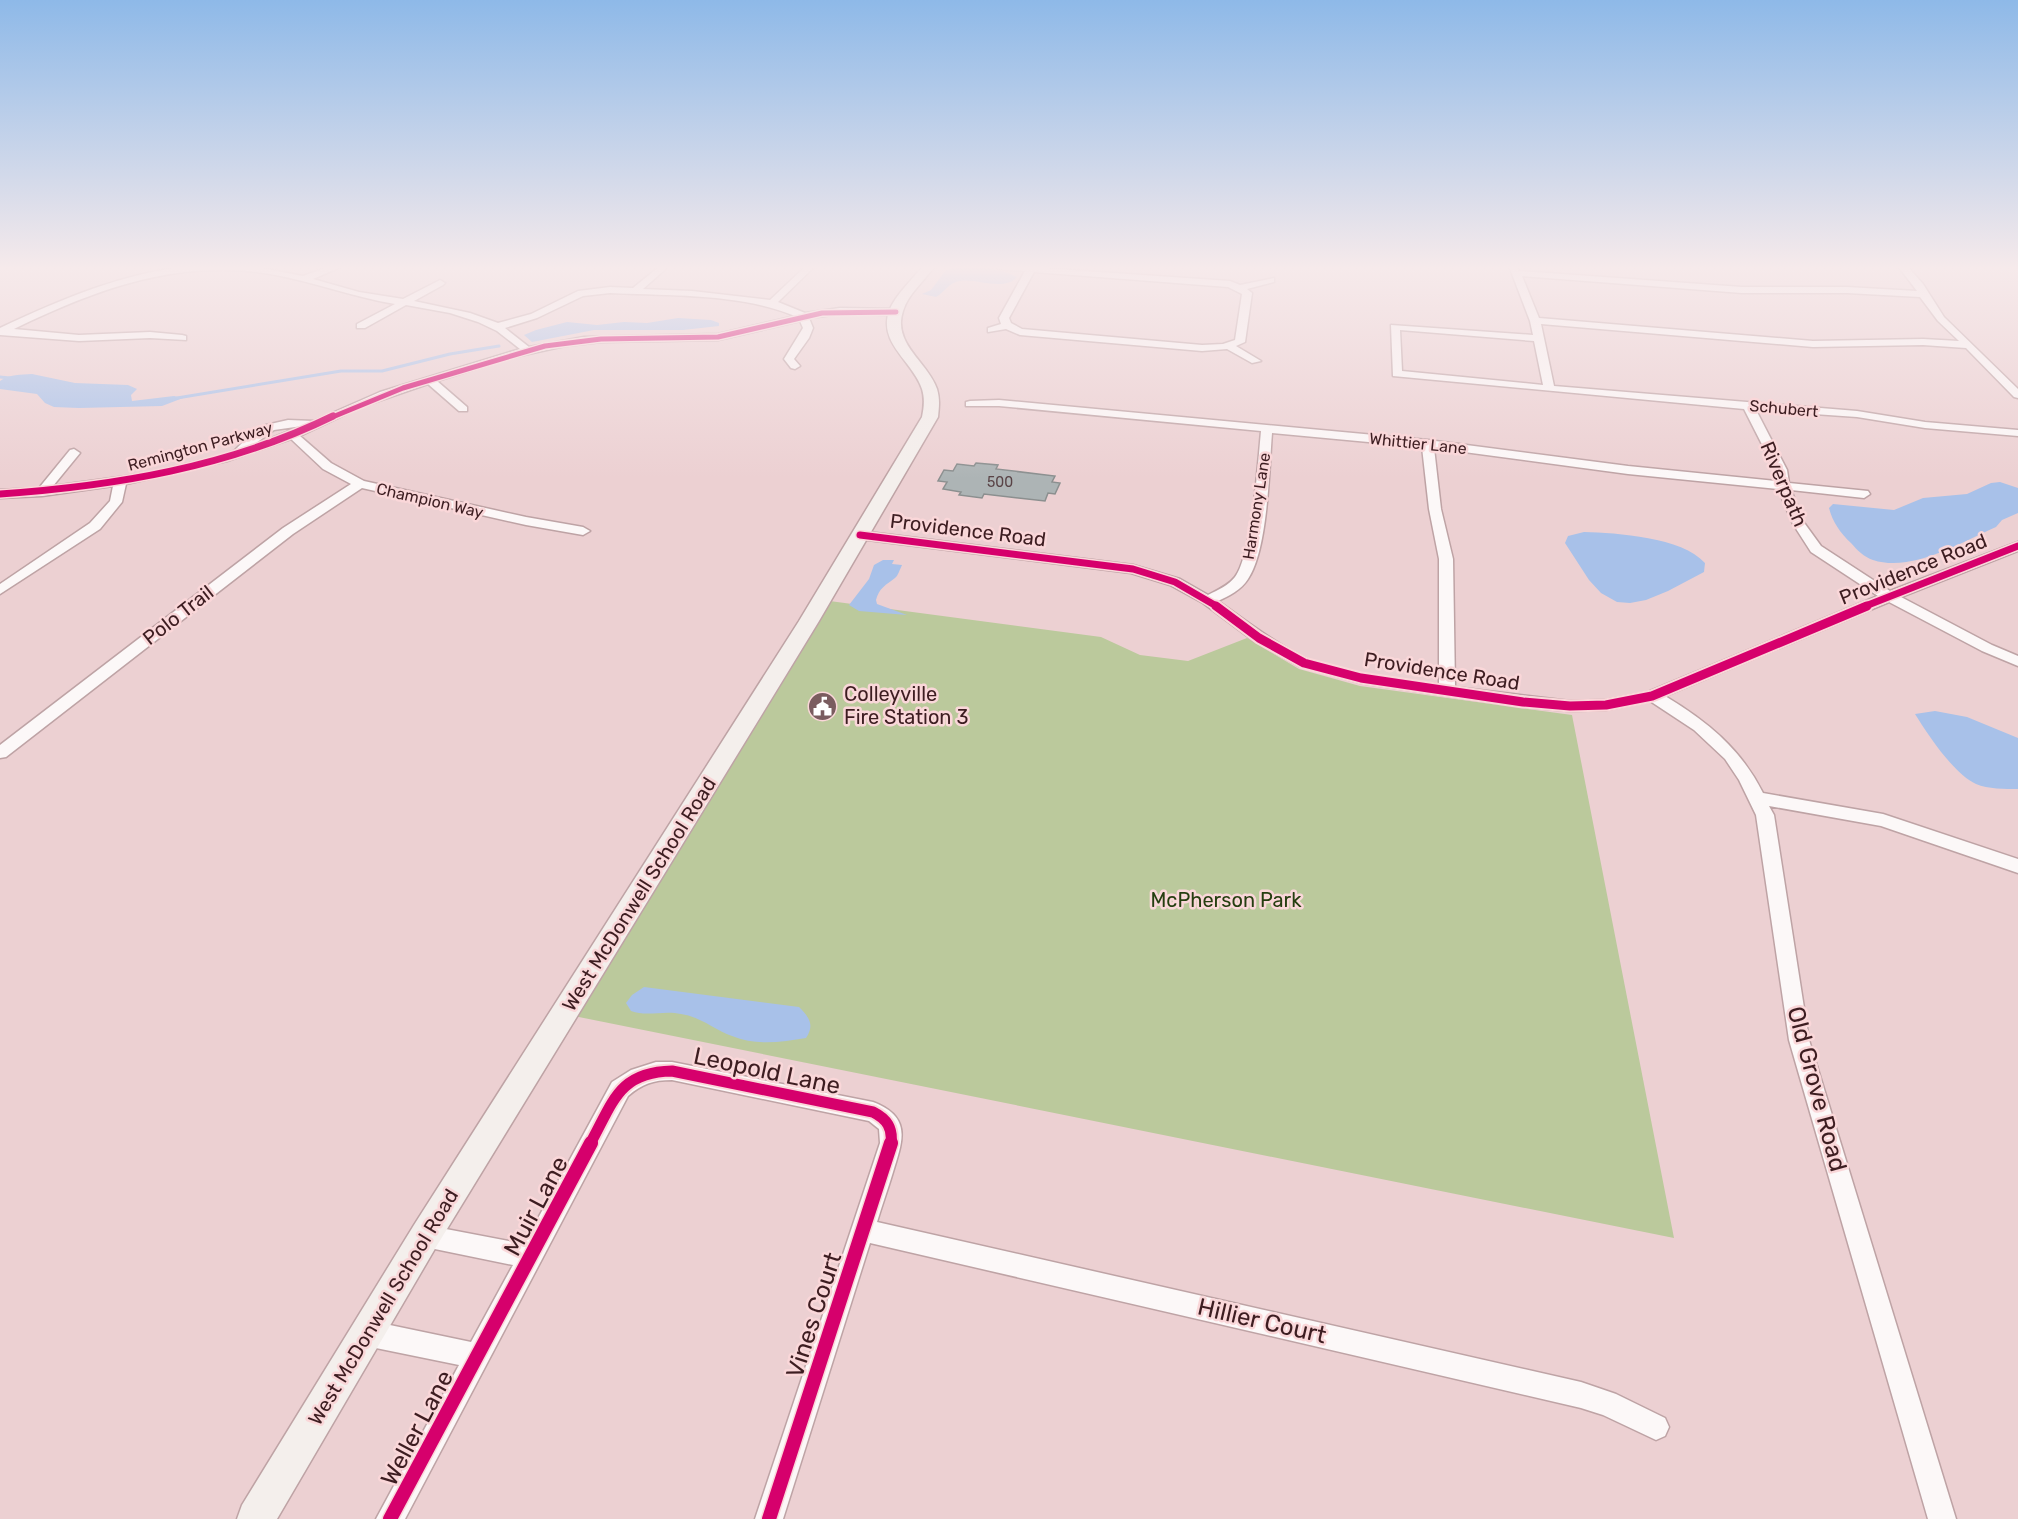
<svg xmlns="http://www.w3.org/2000/svg" width="2018" height="1519" font-family="Rubik,sans-serif">
	<style>
		.green { fill: #bbc99c }
		.water { fill: #a8c1e9 }
		.lines { fill: none; stroke-linecap: round; stroke-linejoin: round }
		.stream { stroke: #a8c1e9; stroke-width: 3 }
		.building { fill: #adb4b5; stroke: #8b8f8f; stroke-width: 1.5 }
		.street-casing { stroke: #bea3a5; stroke-width: 3 }
		.secondary-casing { stroke: #bea3a5; stroke-width: 3 }
		.street { fill: #fcf8f8; fill-rule: evenodd }
		.secondary { fill: #f4efec; fill-rule: evenodd }
		.cycleway-far4-casing { stroke: #fad7d9; stroke-width: 8 }
		.cycleway-far3-casing { stroke: #fad7d9; stroke-width: 10 }
		.cycleway-far2-casing { stroke: #fad7d9; stroke-width: 13 }
		.cycleway-far1-casing { stroke: #fad7d9; stroke-width: 15 }
		.cycleway-casing { stroke: #fad7d9; stroke-width: 17 }
		.cycleway-far4 { stroke: #d6006c; stroke-width: 5 }
		.cycleway-far3 { stroke: #d6006c; stroke-width: 7 }
		.cycleway-far2 { stroke: #d6006c; stroke-width: 9 }
		.cycleway-far1 { stroke: #d6006c; stroke-width: 11 }
		.cycleway { stroke: #d6006c; stroke-width: 14 }
		.labels { text-anchor: middle; stroke-width: 5; stroke-linejoin: round; paint-order: stroke }
		.far-number-label { font-size: 14px; fill: #594346 }
		.far-street-label { font-size: 16px; fill: #3d1d21; stroke: #fad7d9 }
		.street-label { font-size: 20px; fill: #3d1d21; stroke: #fad7d9 }
		.poi-label { font-size: 20px; fill: #3d1d21; stroke: #fad7d9; text-anchor: start }
		.park-label { font-size: 20px; fill: #253e10; stroke: #fad7d9 }
		.near-street-label { font-size: 24px; fill: #3d1d21; stroke: #fad7d9 }
	</style>
	<rect width="100%" height="100%" fill="#ecd0d2"/>
	<path class="green" d="M822 600 1101 637 1140 655 1188 661 1247 638 1299 669 1360 686 1572 715 1674 1238 564 1014Z"/>
	<path class="water" d="M963 266 1000 270 1017 277C1004 292 976 278 960 281 949 282 945 292 936 297L922 294 931 290 946 270Z
		M678 318 711 320 719 323V326L683 330H594L532 342 524 335 536 330 567 322 597 325 624 322 647 323Z
		M32 374 75 383 128 385 137 389 131 395 132 401 174 396 183 398 162 406 79 408 54 407 45 403 37 394 0 389V381C9 374 21 375 32 374Z
		M2000 482 2018 488V513L2002 520 1996 527C1961 542 1912 573 1873 560 1864 557 1857 550 1851 543 1841 534 1832 521 1829 508L1833 504 1894 510 1923 498 1967 494 1991 483Z
		M1584 532C1617 533 1682 537 1705 563L1704 572 1668 591 1646 600 1630 603 1617 602 1601 593 1589 580 1565 543 1568 536Z
		M883 560H894L892 564 902 565C900 569 898 576 895 578 886 585 879 588 876 600L877 604 907 615 859 611 849 605 869 579 874 565Z
		M1935 711 1967 717 2018 738V789C2005 789 1988 789 1976 784 1954 774 1928 735 1915 714Z
		M644 987 799 1007C809 1017 815 1025 806 1038 782 1042 756 1046 732 1036 715 1030 701 1017 681 1014 664 1010 647 1017 631 1011L626 1003 632 995Z"/>
	<g class="lines">
		<path class="stream" d="M0 377 10 378
			M177 398 341 371H382L450 354 499 346"/>
	</g>
	<path class="building" d="M976 463 998 465 996 469 1055 476 1052 482 1060 483 1055 494 1048 493 1045 501 984 494 982 498 959 495 961 492 943 489 947 482 938 481 944 470 953 471 957 464 974 466Z"/>
	<g class="lines">
		<defs>
			<path id="street" d="M191 266H252L303 276 331 266H343L313 279 359 292 403 299 440 280 445 283 443 285 414 301 470 313 498 323 531 314 578 291 610 287 633 288 660 266H669L643 289 692 291 770 300 806 266H815L778 302 805 313 840 308 896 309 901 312 896 315 840 314 809 318 813 328 809 338 794 359 800 366 795 369 791 368 784 359 803 328 800 321 718 340 601 342 565 346 510 358 437 381 467 407V411H459L428 384 361 407 300 436 331 463 364 481 526 517 583 527 590 531 583 535 526 525 362 488 293 534 6 757 0 758V745L283 528 351 484 323 469 291 439 227 461 126 484 122 502 100 529 0 594V584L90 523 110 501 113 486 42 496 0 498V490L39 488 70 450 74 449 80 453 53 486 150 473 219 456 234 451 250 435 266 425 288 420 314 421 380 392 520 349 497 331 478 322 450 313 406 305 365 328H357V324L395 304C352 297 312 281 270 274 179 258 94 290 14 329L79 335 150 332 182 335 186 336V340L150 338 79 341 0 335V328C62 299 122 273 191 266ZM610 293C669 296 740 293 795 316L718 334 584 337 529 347 505 328 537 318 583 296ZM302 426 252 446 274 430Z
				M994 266H1037L1041 268 1230 281 1240 285 1274 278V282L1247 289 1252 293 1245 342 1236 346 1261 361 1252 363 1227 349 1202 351 1020 335 1006 329 988 332V328L1001 324 999 318 1025 271 998 269ZM1034 272 1228 287 1242 294 1235 340 1223 344 1202 345 1022 329 1011 323 1009 318Z
				M1509 266H1517L1519 271 1742 287H1847L1917 291 1898 266H1907L1923 284 1944 317 2018 389V398L2014 397 1966 348 1923 345 1813 347 1541 324 1554 386 1857 411 1925 422 2018 430V436L1925 428 1857 417 1756 410 1787 470 1789 483 1868 491 1870 494 1864 498 1791 490 1805 524 1821 546 1890 591 2018 542V551L1901 597 1992 645 2018 656V666L1982 651 1889 602 1665 696C1707 721 1741 749 1763 793L1883 814 2018 859V873L1881 826 1769 806 1774 815 1809 1040 1956 1519H1928L1789 1040 1756 815 1739 780 1725 759 1694 730 1650 701 1606 710 1570 711 1523 707 1361 683 1299 666 1254 641 1203 603 1170 585 1131 573 860 539 853 535 860 531 1133 565 1180 579 1208 595C1218 590 1229 585 1235 577 1252 554 1258 463 1261 431L999 406H966V402L970 401 999 400 1428 440 1628 466 1776 481 1775 470 1744 409 1393 376 1391 325 1533 335 1530 321ZM1522 276 1742 293H1847L1920 297 1938 321 1959 341 1923 339 1813 341 1539 318ZM1400 330 1534 341 1543 385 1402 371ZM1272 433 1422 447 1429 509 1439 559V685C1401 679 1341 675 1307 659 1275 643 1247 622 1218 601 1229 596 1241 590 1248 579 1268 549 1269 470 1272 433ZM1434 448 1628 474 1778 489 1793 524 1811 552 1878 596 1648 692 1606 700 1570 701 1455 687 1453 559 1441 509Z
				M656 1062H672L873 1102C912 1117 903 1140 893 1172 888 1189 882 1205 877 1222L1581 1382 1616 1394 1665 1418 1669 1427 1665 1436 1656 1440 1603 1415 1581 1408 870 1243 783 1519H755L880 1143 879 1129 869 1121 672 1080C653 1080 642 1084 628 1096L405 1519H376L459 1365 366 1346 357 1342 353 1333 357 1324 366 1320 471 1342 513 1265 425 1247 417 1244 413 1236 417 1228 425 1225 524 1244 612 1082 631 1070Z"/>
			<path id="secondary" d="M923 266H935C925 280 908 294 903 311 892 344 928 362 937 389 940 399 939 407 938 417L819 621 436 1247 277 1519H237L242 1505 414 1225 799 621 922 417C924 407 925 399 922 389 913 361 878 344 889 311 896 294 912 280 923 266Z"/>
		</defs>
		<use href="#street" class="street-casing"/>
		<use href="#secondary" class="secondary-casing"/>
		<use href="#street" class="street"/>
		<use href="#secondary" class="secondary"/>
		<defs>
			<path id="cycleway-far4" d="M330 418 403 388 545 346 601 339 718 337 822 313 896 312"/>
			<path id="cycleway-far3" d="M0 494C115 486 229 467 333 416
				M860 535 1133 569 1175 582 1218 607
				M1863 607 2018 546"/>
			<path id="cycleway-far2" d="M1216 606 1259 638 1304 663 1361 678 1523 702 1570 706 1606 705 1652 696 1867 606"/>
			<path id="cycleway-far1" d="M590 1144C613 1103 618 1072 672 1071L873 1112C887 1119 893 1128 891 1144"/>
			<path id="cycleway" d="M390 1519 591 1143
				M769 1519 891 1143"/>
		</defs>
		<use href="#cycleway-far4" class="cycleway-far4-casing"/>
		<use href="#cycleway-far3" class="cycleway-far3-casing"/>
		<use href="#cycleway-far2" class="cycleway-far2-casing"/>
		<use href="#cycleway-far1" class="cycleway-far1-casing"/>
		<use href="#cycleway" class="cycleway-casing"/>
		<use href="#cycleway-far4" class="cycleway-far4"/>
		<use href="#cycleway-far3" class="cycleway-far3"/>
		<use href="#cycleway-far2" class="cycleway-far2"/>
		<use href="#cycleway-far1" class="cycleway-far1"/>
		<use href="#cycleway" class="cycleway"/>
	</g>
	<linearGradient id="sky" x2="0" y2="1"><stop stop-color="#8eb9e8"/><stop offset="0.56" stop-color="#f6eaeb"/><stop offset="1" stop-color="#f6eaeb" stop-opacity="0"/></linearGradient>
	<rect width="2018" height="478" fill="url(#sky)"/>
	<defs>
		<symbol id="civic-disc" viewBox="-11 -11 22 22"><circle r="9.5" fill="#7a5c5f" stroke="#fad7d9"/><path d="M-.6-6.5H3V-4.5H.6V-3L4-1V1h2V6H-6V1h2V-1L-.6-3ZM-1.2 2.5V6h2.4V2.5Z" fill="#fff"/></symbol>
	</defs>
	<g fill-rule="evenodd">
		<use href="#civic-disc" x="806" y="690" width="33" height="33"/>
	</g>
	<g class="labels">
		<g class="far-number-label">
			<text x="1000" y="487">500</text>
		</g>
		<g class="far-street-label">
			<text transform="translate(1784 408) rotate(5)" y="6">Schubert</text>
			<text transform="translate(1418 443) rotate(6)" y="6">Whittier Lane</text>
			<text transform="translate(200 446) rotate(-15)" y="6">Remington Parkway</text>
			<text transform="translate(430 500) rotate(13)" y="6">Champion Way</text>
			<text transform="translate(1256 506) rotate(-81)" y="6">Harmony Lane</text>
		</g>
		<g class="street-label">
			<text transform="translate(1784 484) rotate(67)" y="7">Riverpath</text>
			<text transform="translate(968 530) rotate(7)" y="7">Providence Road</text>
			<text transform="translate(1913 569) rotate(-22)" y="7">Providence Road</text>
			<text transform="translate(178 615) rotate(-38)" y="7">Polo Trail</text>
			<text transform="translate(1442 671) rotate(9)" y="7">Providence Road</text>
			<text transform="translate(639 894) rotate(-58)" y="7">West McDonwell School Road</text>
			<text transform="translate(383 1307) rotate(-59)" y="7">West McDonwell School Road</text>
		</g>
		<g class="poi-label">
			<text x="844" y="701">Colleyville<tspan x="844" dy="23">Fire Station 3</tspan></text>
		</g>
		<g class="park-label">
			<text x="1226" y="907">McPherson Park</text>
		</g>
		<g class="near-street-label">
			<text transform="translate(767 1071) rotate(12)" y="8">Leopold Lane</text>
			<text transform="translate(1817 1089) rotate(75)" y="8">Old Grove Road</text>
			<text transform="translate(536 1206) rotate(-62)" y="8">Muir Lane</text>
			<text transform="translate(814 1315) rotate(-72)" y="8">Vines Court</text>
			<text transform="translate(1262 1321) rotate(13)" y="8">Hillier Court</text>
			<text transform="translate(417 1428) rotate(-62)" y="8">Weller Lane</text>
		</g>
	</g>
</svg>
